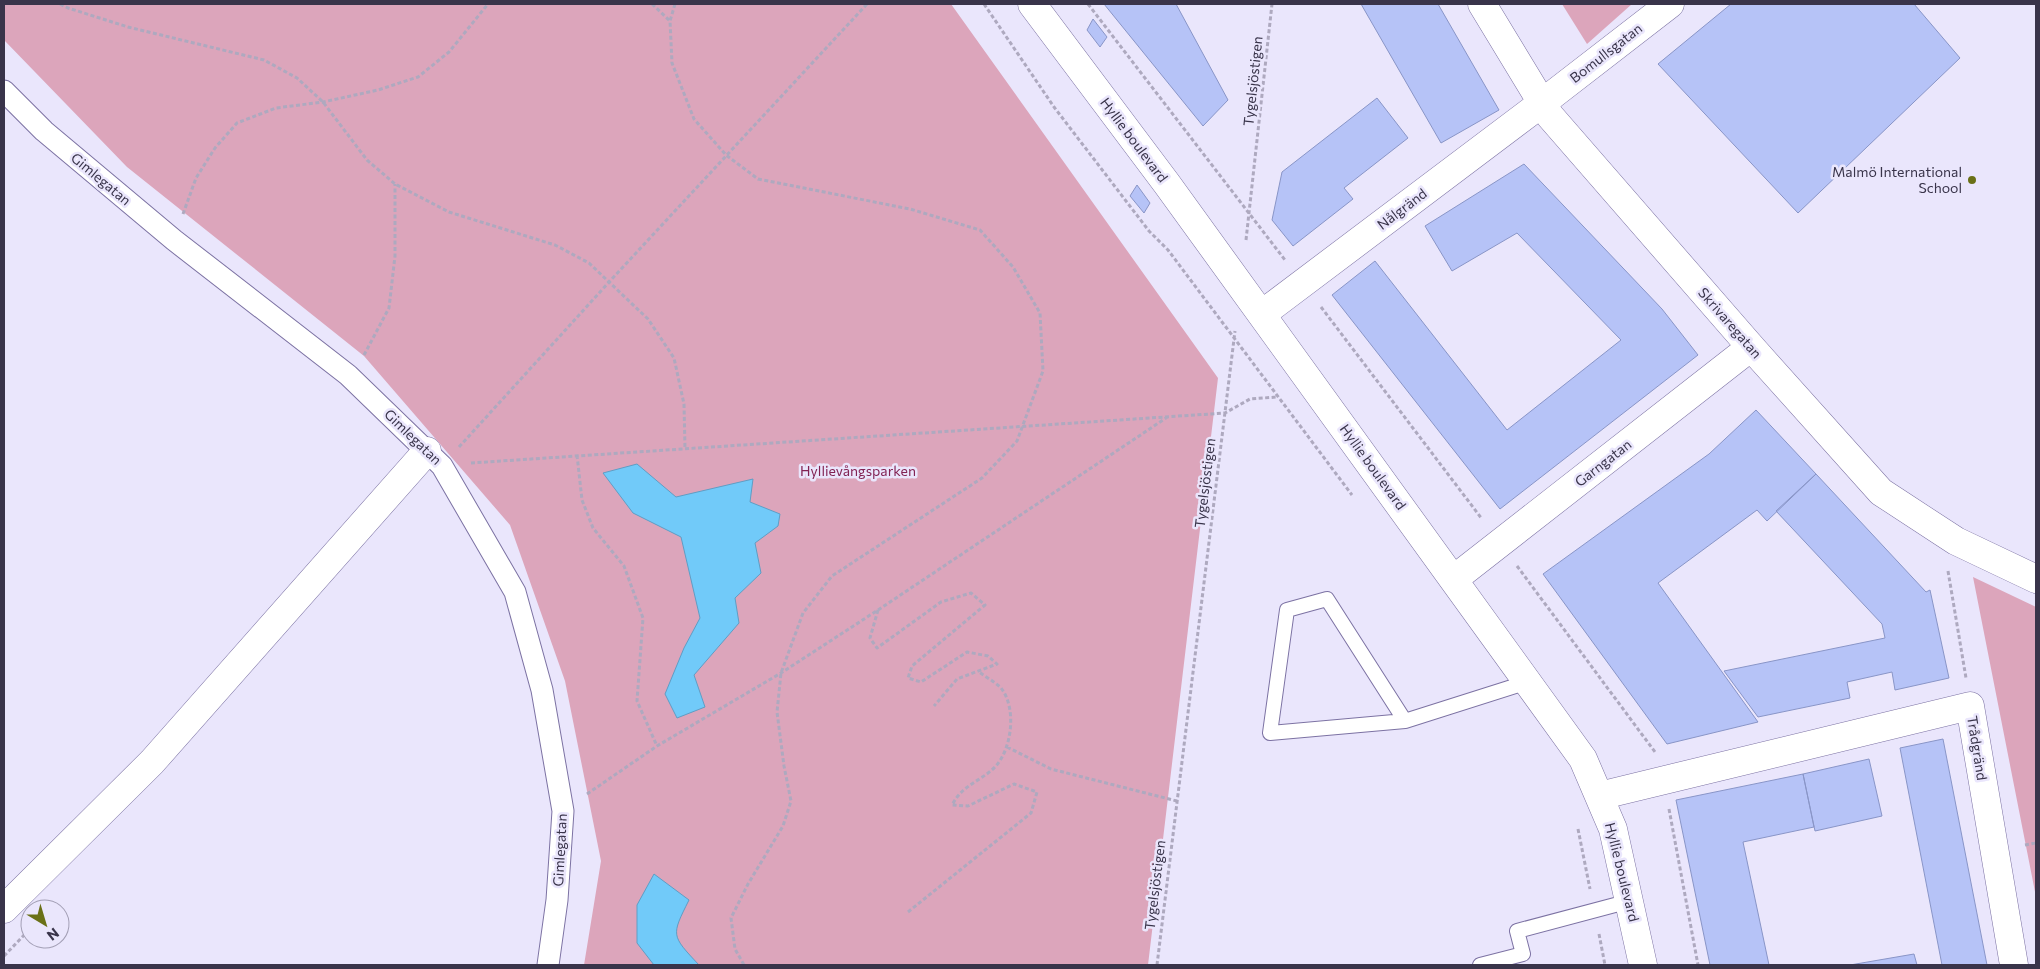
<svg xmlns="http://www.w3.org/2000/svg" width="2040" height="969" font-family="Commissioner,sans-serif">
	<style>
		.green { fill: #dca5bb }
		.water { fill: #71caf9; stroke: #609dc4 }
		.building { fill: #b6c3f7; stroke: #8995c7 }
		.lines { fill: none; stroke-linecap: round; stroke-linejoin: round }
		.service-casing { stroke: #7c72a3; stroke-width: 16 }
		.pedestrian-casing { stroke: #7c72a3; stroke-width: 23 }
		.minor-casing { stroke: #7c72a3; stroke-width: 29 }
		.path { stroke: #aea9bf; stroke-width: 3; stroke-dasharray: 4 2.5; stroke-linecap: butt }
		.service { stroke: #fff; stroke-width: 14 }
		.pedestrian { stroke: #fff; stroke-width: 21 }
		.minor { stroke: #fff; stroke-width: 28 }
		.poi-dot { fill: #6a7017; stroke: #eae6fc; stroke-width: 2 }
		.labels { text-anchor: middle; stroke-width: 5; stroke-linejoin: round; paint-order: stroke }
		.street-label { font-size: 14px; fill: #39344a; stroke: #eae6fc }
		.poi-label { font-size: 14px; fill: #39344a; stroke: #eae6fc; text-anchor: end }
		.park-label { font-size: 14px; fill: #822253; stroke: #eae6fc }
	</style>
	<rect width="100%" height="100%" fill="#eae6fc"/>
	<path class="green" d="M4 4H951L1218 378 1148 965H584L601 861 565 681 510 525 364 356 127 167 4 40Z
		M1562 4H1632L1587 44Z
		M1973 577 2036 607V897Z"/>
	<path class="water" d="M637 464 676 497 753 479 750 502 780 514 778 526 755 543 761 573 735 598 739 623 694 675 705 707 677 718 665 694 684 648 700 618 681 537 633 513 603 473Z
		M654 874 689 900C671 936 671 935 699 965H654L637 943V905Z"/>
	<path class="building" d="M1104 4H1176L1228 100 1203 126Z
		M1361 4H1438L1499 110 1441 143Z
		M1731 4H1914L1960 58 1798 213 1658 64Z
		M1093 19 1107 37 1100 47 1087 30Z
		M1377 98 1408 138 1344 188 1353 199 1293 246 1272 220 1282 172Z
		M1524 164 1662 309 1698 355 1500 509 1332 295 1375 261 1507 430 1621 340 1517 233 1452 271 1425 226Z
		M1137 185 1150 203 1144 213 1130 196Z
		M1756 410 1816 474 1767 521 1757 510 1658 583 1758 722 1667 744 1543 574 1709 454Z
		M1816 474 1926 592 1930 590 1949 678 1895 690 1892 672 1847 682 1850 698 1758 717 1724 671 1885 638 1882 624 1776 511Z
		M1943 739 1987 965H1942L1900 748Z
		M1869 759 1882 816 1815 831 1803 774Z
		M1803 774 1814 827 1743 842 1769 965H1710L1676 800Z
		M1914 954 1917 965H1850Z"/>
	<g class="lines">
		<defs>
			<path id="service" d="M1405 721 1270 733 1287 610 1327 599 1405 721 1528 682
				M1480 965 1523 954 1517 931 1630 901"/>
			<path id="pedestrian" d="M4 91 44 131 174 240 348 375 442 466 515 592 542 690 563 811 557 900 548 965"/>
			<path id="minor" d="M1032 4 1167 184 1583 759 1613 829 1643 965
				M1482 4 1550 116 1751 347 1881 492 1956 541 2036 579
				M1262 314 1542 103 1670 4
				M1454 579 1751 347
				M1599 796 1970 706 2014 965
				M4 909 152 762 427 451"/>
		</defs>
		<use href="#service" class="service-casing"/>
		<use href="#pedestrian" class="pedestrian-casing"/>
		<use href="#minor" class="minor-casing"/>
		<path class="path" d="M60 4 68 8 128 27 264 60 297 78 323 102 367 160 395 184 449 212 555 245 589 263 648 319 674 358 684 404 685 448
			M652 4 670 21
			M675 4 670 21 672 63 694 119 726 155 758 179 910 209 980 230 1013 267 1040 313 1043 371 1017 441 982 478 832 576 803 613 781 673 777 712 784 766 791 801 783 826 748 884 731 918 735 949 744 965
			M984 4 1054 107 1149 231 1168 250 1352 495
			M1088 4 1285 260
			M183 214 196 178 215 148 237 123 276 108 323 102 378 90 418 77 449 52 488 4
			M1246 240 1272 4
			M1321 307 1482 519
			M364 355 389 308 395 256V184
			M459 447 610 281 867 4
			M577 455 582 500 593 528 624 566 643 618 637 701 657 746
			M471 463 1225 413 1250 399 1277 397
			M1517 566 1655 752
			M1948 571 1966 678
			M878 610 870 638 877 648 941 602 971 593 985 605 912 666 908 678 921 682 967 652 988 656 997 664 957 679 934 706
			M1007 747 1051 769 1177 801
			M587 794 657 746 781 673 878 610 1169 416
			M1669 809 1698 965
			M1578 829 1590 889
			M2025 845 2036 843
			M908 912 1031 813 1037 792 1014 784 968 806 952 805C963 784 980 782 995 767 1012 749 1017 708 1001 688 995 682 986 677 979 672
			M1599 934 1605 965
			M4 956 28 931
			M1157 965 1235 331"/>
		<use href="#service" class="service"/>
		<use href="#pedestrian" class="pedestrian"/>
		<use href="#minor" class="minor"/>
	</g>
	<circle class="poi-dot" cx="1972" cy="180" r="5"/>
	<g class="labels">
		<g class="street-label">
			<text transform="translate(1606 53) rotate(-38)" y="5">Bomullsgatan</text>
			<text transform="translate(1253 81) rotate(-84)" y="5">Tygelsjöstigen</text>
			<text transform="translate(1134 140) rotate(53)" y="5">Hyllie boulevard</text>
			<text transform="translate(101 179) rotate(40)" y="5">Gimlegatan</text>
			<text transform="translate(1402 209) rotate(-37)" y="5">Nålgränd</text>
			<text transform="translate(1730 323) rotate(49)" y="5">Skrivaregatan</text>
			<text transform="translate(413 437) rotate(44)" y="5">Gimlegatan</text>
			<text transform="translate(1603 463) rotate(-38)" y="5">Garngatan</text>
			<text transform="translate(1373 467) rotate(54)" y="5">Hyllie boulevard</text>
			<text transform="translate(1205 483) rotate(-83)" y="5">Tygelsjöstigen</text>
			<text transform="translate(1977 748) rotate(81)" y="5">Trådgränd</text>
			<text transform="translate(560 850) rotate(-87)" y="5">Gimlegatan</text>
			<text transform="translate(1622 872) rotate(76)" y="5">Hyllie boulevard</text>
			<text transform="translate(1155 885) rotate(-83)" y="5">Tygelsjöstigen</text>
		</g>
		<g class="poi-label">
			<text x="1962" y="177">Malmö International<tspan x="1962" dy="16">School</tspan></text>
		</g>
		<g class="park-label">
			<text x="858" y="476">Hyllievångsparken</text>
		</g>
	</g>
	<rect width="2040" height="969" fill="none" stroke="#39344a" stroke-width="10"/>
	<g transform="translate(45 924) rotate(142)"><circle r="24" fill="#eae6fc" stroke="#a39fb5"/>
	<path d="M0-4L9 19L0 12L-9 19Z" fill="#6a7017"/>
	<text y="-8" font-size="14" font-weight="bold" text-anchor="middle" fill="#39344a">N</text>
	</g>
</svg>
